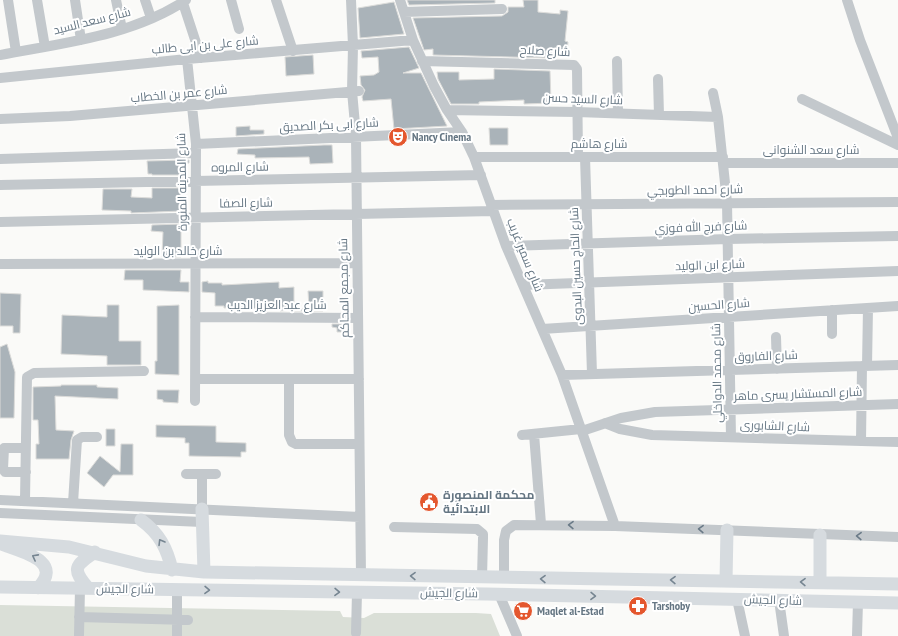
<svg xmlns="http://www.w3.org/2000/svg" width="898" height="636" font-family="'PT Sans Narrow',Cairo,sans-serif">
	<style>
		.green { fill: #dadfd7 }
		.building { fill: #aab3b9; stroke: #dcdcda }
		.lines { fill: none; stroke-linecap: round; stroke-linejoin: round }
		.minor { stroke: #c3c8cc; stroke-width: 10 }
		.major { stroke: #d6dbdf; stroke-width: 13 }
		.oneway { stroke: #6a7a87 }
		.oneway2 { stroke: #768591 }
		.labels { text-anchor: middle; stroke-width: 4; stroke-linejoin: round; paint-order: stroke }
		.street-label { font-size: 12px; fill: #657683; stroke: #fff }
		.poi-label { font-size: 12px; font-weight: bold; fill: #657683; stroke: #fff; text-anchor: start }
	</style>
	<rect width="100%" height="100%" fill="#fafaf8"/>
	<path class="green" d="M0 605 340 611 343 617 364 618 374 613H476L491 614 500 636H0Z"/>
	<path class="building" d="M407 0H495V3L409 5Z
		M523 0H538V12L560 14V10L568 11 565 41 568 42 567 54 552 53 550 54V58L433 55V49L424 50 413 18 502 16 508 12V7H524Z
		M394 2 404 34 360 38 358 8Z
		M409 47 419 68 403 73H421L447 126 394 129 391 99 363 101 362 97 365 90 361 85 360 76 374 75 379 72 378 57 362 58 361 51Z
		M313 55 314 74 286 76 285 57Z
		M494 69 550 71 551 103 524 104V100L479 102V104H451L438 79 437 72H459V80L494 79Z
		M250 126V130H264V134L236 136V127Z
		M489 128H508V145H490Z
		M324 145H332L333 163 310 164 309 157 255 158V155L237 154 238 149Z
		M189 160V163L180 164V175H152V174H148L147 161Z
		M152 188H180L181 211 131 213V211L102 210 103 189H132L131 197 152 198Z
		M181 224V257H162L163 232 151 231 152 225Z
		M125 270H181L180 282H189V292L143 290V280H124Z
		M208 281V283H222V285L279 282V288L294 287V310L280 311V306H264V308L238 309V307L224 308V306H215V293L202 292V282Z
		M308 291H323V311H294V309L309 308Z
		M0 293 21 294 20 333H13V326H0Z
		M107 305H119V341H141V365H107V356L61 354 62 315 107 317Z
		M179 305V375L155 374V361H157V306Z
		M332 324H346L345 332H337V328L332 327Z
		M7 344 15 372 14 418H0V347Z
		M61 385H97V387L118 388V399L55 396 56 430 74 431 71 440 69 459H36V444H39L38 420H33V387L61 386Z
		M157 390H179L178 403 163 402V400L157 399Z
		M156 425 216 426V442L246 443V452H241V457L189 456V443H185V438L156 437Z
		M106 429H115V446H106Z
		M121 444H133V475H113L104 487 87 473 100 456 120 472Z"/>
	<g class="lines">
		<path class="minor" d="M8 0 16 52
			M37 0 45 47
			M75 0 81 40
			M116 0 122 29
			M145 0 151 18
			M182 0 201 58
			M231 0 239 29
			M276 0 293 51
			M351 0 353 46 352 91 356 136 361 575
			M400 0 413 40 434 86 447 110 462 132 474 157 506 246 562 375 615 526
			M847 0 860 40 898 138
			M404 12 502 9
			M0 55C62 43 132 36 186 0
			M187 59 196 144 195 401
			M422 61 574 65 577 69 578 157
			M617 61 618 113
			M0 78 187 59 413 40
			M658 79 659 115
			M713 93 718 117 727 202 731 437
			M802 99 898 145
			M447 110 577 112 718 117
			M0 119 70 116 359 91
			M196 144 462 132
			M474 157H723
			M585 157 592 374
			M0 159 196 153
			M724 163H898
			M0 185 481 175
			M491 205 898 202
			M0 222 493 211
			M506 246 728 239 898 236
			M0 264 357 263
			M523 285 898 271
			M832 310V334
			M195 317 358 318
			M542 329 898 306
			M776 337 777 369
			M867 366 868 308
			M562 375 898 365
			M195 379H359
			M289 379V435L292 442 296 444H359
			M605 423 620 429 652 435 898 442
			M582 431 621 418 655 412 898 404
			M534 434 541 524
			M522 435 581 429
			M861 441 862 366
			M25 448H4L3 469 5 472H26
			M186 474H216
			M0 500 360 517
			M25 500 27 377 34 373 144 371
			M73 503 77 440 82 437H97
			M202 509V474
			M0 513 202 522
			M394 527 477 529 483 534V538L482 578
			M504 578V540L506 531 514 525 615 526 898 537
			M499 594 517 636
			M737 599 745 636
			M779 600 784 636
			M79 617 188 620
			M356 633 357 592
			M79 635 80 588
			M177 636V590
			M857 636 858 602"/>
		<path class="major" d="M202 509 204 572
			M141 520C159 533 167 548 172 570
			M820 535V582
			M0 541 69 547 146 566 204 572 898 584
			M4 545C22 552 64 561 38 588
			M726 581 727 530
			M0 587 486 594 898 603
			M88 588C72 569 74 566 95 552"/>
	</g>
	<defs><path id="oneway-chevron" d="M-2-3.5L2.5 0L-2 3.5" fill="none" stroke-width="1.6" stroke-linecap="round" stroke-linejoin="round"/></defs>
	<g class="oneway">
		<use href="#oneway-chevron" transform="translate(571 525) rotate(-179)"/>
		<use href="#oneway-chevron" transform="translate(701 529) rotate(-178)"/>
		<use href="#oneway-chevron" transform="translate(859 536) rotate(-178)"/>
	</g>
	<g class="oneway2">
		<use href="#oneway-chevron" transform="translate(161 542) rotate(-121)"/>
		<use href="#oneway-chevron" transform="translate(35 557) rotate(-152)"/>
		<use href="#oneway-chevron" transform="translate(413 576) rotate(-179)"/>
		<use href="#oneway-chevron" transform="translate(543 579) rotate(-179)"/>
		<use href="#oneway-chevron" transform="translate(673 580) rotate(-179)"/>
		<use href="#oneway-chevron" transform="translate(803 582) rotate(-179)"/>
		<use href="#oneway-chevron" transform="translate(207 590) rotate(1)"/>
		<use href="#oneway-chevron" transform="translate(337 592) rotate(1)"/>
		<use href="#oneway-chevron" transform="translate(593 596) rotate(1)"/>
	</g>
	<defs>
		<symbol id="theatre-disc" viewBox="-11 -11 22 22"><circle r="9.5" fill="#e4572e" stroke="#fff"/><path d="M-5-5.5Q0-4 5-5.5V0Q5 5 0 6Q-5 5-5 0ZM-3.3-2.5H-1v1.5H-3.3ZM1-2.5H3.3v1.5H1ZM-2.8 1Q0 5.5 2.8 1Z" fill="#fff"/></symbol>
		<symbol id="civic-disc" viewBox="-11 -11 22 22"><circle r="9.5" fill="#e4572e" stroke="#fff"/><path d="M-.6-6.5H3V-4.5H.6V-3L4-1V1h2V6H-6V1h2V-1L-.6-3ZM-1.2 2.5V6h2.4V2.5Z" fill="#fff"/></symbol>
		<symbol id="pharmacy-disc" viewBox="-11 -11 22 22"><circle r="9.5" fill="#e4572e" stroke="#fff"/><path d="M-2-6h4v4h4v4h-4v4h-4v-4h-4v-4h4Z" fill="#fff"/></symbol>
		<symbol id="supermarket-disc" viewBox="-11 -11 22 22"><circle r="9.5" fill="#e4572e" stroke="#fff"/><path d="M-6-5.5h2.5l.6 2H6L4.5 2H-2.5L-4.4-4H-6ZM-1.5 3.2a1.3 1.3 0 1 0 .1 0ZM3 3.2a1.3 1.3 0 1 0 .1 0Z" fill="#fff"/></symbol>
	</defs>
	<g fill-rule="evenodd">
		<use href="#theatre-disc" x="387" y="126" width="22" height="22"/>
		<use href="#civic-disc" x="418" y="491" width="22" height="22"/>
		<use href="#pharmacy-disc" x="627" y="595" width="22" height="22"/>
		<use href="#supermarket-disc" x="512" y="600" width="22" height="22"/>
	</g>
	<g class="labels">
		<g class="street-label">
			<text transform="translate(92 21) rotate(-14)" y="4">شارع سعد السيد</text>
			<text transform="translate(205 45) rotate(-5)" y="4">شارع على بن ابى طالب</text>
			<text transform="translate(545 51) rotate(3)" y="4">شارع صلاح</text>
			<text transform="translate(179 94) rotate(-5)" y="4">شارع عمر بن الخطاب</text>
			<text transform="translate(583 99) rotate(2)" y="4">شارع السيد حسن</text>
			<text transform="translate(329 125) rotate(-3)" y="4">شارع ابى بكر الصديق</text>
			<text x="599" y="148">شارع هاشم</text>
			<text x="811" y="154">شارع سعد الشنوانى</text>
			<text transform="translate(240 167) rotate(-1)" y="4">شارع المروه</text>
			<text transform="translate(182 182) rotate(-91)" y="4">شارع المدينه المنورة</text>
			<text transform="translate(695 190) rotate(-1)" y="4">شارع احمد الطوبجي</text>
			<text transform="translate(246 203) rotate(-1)" y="4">شارع الصفا</text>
			<text transform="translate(701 227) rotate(-2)" y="4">شارع فرج الله فوزي</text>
			<text x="178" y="255">شارع خالد بن الوليد</text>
			<text transform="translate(525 255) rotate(68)" y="4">شارع سمير غريب</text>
			<text transform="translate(710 265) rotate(-2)" y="4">شارع ابن الوليد</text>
			<text transform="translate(576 266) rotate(-92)" y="4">شارع الحاج حسين البدوى</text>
			<text transform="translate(344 288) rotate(-91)" y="4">شارع مجمع المحاكم</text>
			<text x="277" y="309">شارع عبد العزيز الديب</text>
			<text transform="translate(719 305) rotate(-4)" y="4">شارع الحسين</text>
			<text transform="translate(766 356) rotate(-2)" y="4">شارع الفاروق</text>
			<text transform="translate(717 373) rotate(-91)" y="4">شارع محمد الدواخلي</text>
			<text transform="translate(798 394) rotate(-2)" y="4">شارع المستشار يسرى ماهر</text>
			<text transform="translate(775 426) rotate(2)" y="4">شارع الشابورى</text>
			<text transform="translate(125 589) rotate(1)" y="4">شارع الجيش</text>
			<text transform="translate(449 593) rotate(1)" y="4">شارع الجيش</text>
			<text transform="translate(773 600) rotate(2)" y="4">شارع الجيش</text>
		</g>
		<g class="poi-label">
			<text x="412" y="141">Nancy Cinema</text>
			<text x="443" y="499">محكمة المنصورة<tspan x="443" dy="14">الابتدائية</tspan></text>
			<text x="652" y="610">Tarshoby</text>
			<text x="537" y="615">Maqlet al-Estad</text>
		</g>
	</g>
</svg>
